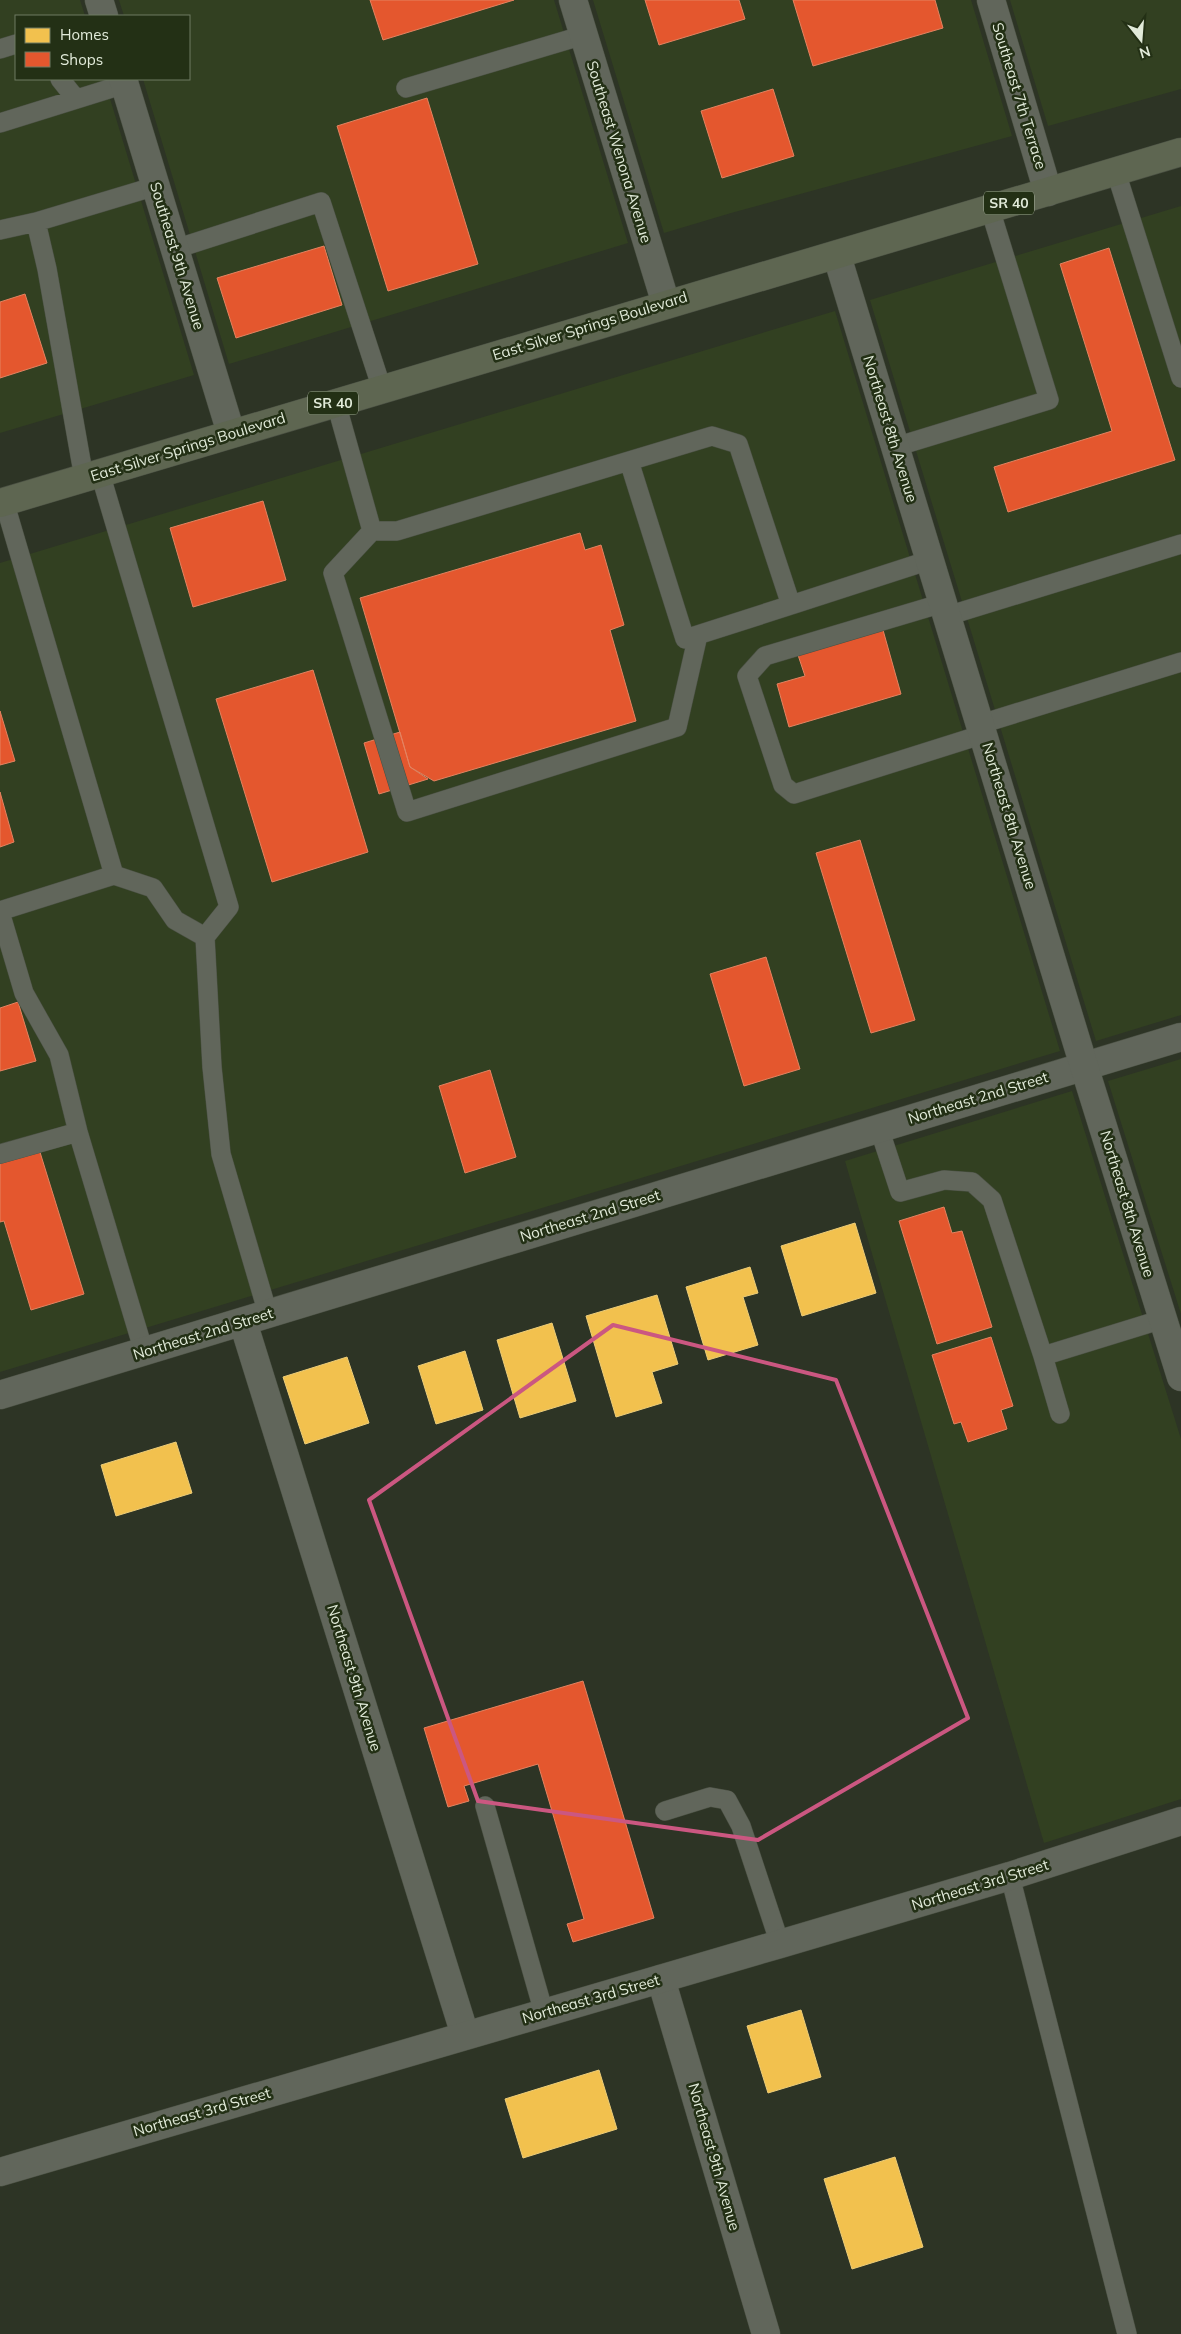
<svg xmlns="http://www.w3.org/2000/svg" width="1181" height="2334" font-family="Mulish,sans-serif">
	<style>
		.built { fill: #324021 }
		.homes { fill: #f2c14e; stroke: #edcd78 }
		.shops { fill: #e4572e; stroke: #e38361 }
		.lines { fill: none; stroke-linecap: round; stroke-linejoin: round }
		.lane-casing { stroke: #4a5043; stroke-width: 20 }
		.street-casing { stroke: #4a5043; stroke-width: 29 }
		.secondary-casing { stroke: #4a5043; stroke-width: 29 }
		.primary-casing { stroke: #4a5043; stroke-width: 29 }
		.lane { stroke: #61665b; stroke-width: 19 }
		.street { stroke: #61665b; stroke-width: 28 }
		.secondary { stroke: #61665b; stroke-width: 28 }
		.primary { stroke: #5e6651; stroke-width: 28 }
		.marked { fill: none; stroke: #cb5781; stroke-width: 4; stroke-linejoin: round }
		.labels { text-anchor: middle; stroke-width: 5; stroke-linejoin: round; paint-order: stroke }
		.shield { fill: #233015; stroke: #a8b29e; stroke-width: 1 }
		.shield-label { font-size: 14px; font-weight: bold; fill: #e1ead9 }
		.street-label { font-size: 15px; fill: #e1ead9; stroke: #233015 }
	</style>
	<rect width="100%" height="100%" fill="#2d3425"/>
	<path class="built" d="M0 0H80L85 16H16V79H104L194 375 0 433Z
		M119 0H554L628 243 229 364 143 79H189V16H124Z
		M593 0H971L1012 136 731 213 664 233Z
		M1010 0H1181V89L1048 126Z
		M1181 206V1015L1096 1041 870 300Z
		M835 311 1060 1051 0 1372V563Z
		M1181 1059V1314L1108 1081Z
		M1072 1091 1181 1439V1799L1044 1843 845 1161Z"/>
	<path class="homes" d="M855 1223 876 1293 802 1316 781 1246Z
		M750 1267 758 1293 743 1297 758 1345 708 1360 686 1287Z
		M657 1295 678 1364 652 1372 662 1403 616 1417 586 1316Z
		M552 1323 576 1401 520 1418 497 1340Z
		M465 1351 483 1410 436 1424 418 1366Z
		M347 1357 369 1423 305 1444 283 1377Z
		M176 1442 192 1493 116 1516 101 1465Z
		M801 2010 821 2077 768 2093 747 2026Z
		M599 2070 617 2129 523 2158 505 2099Z
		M895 2157 923 2247 852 2269 824 2179Z"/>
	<path class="shops" d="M370 0H514L383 40Z
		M645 0H739L745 19 659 45Z
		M793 0H935L943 28 813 66Z
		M773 89 794 156 722 178 701 111Z
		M427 98 478 264 388 291 337 126Z
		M324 246 342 305 236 338 217 278Z
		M1109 248 1175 460 1008 512 994 467 1112 431 1060 264Z
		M25 294 47 363 0 378V302Z
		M263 501 286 580 193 607 170 528Z
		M580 533 585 550 601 545 624 625 610 630 636 721 434 781 410 767 360 598Z
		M883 630 901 694 789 727 777 684 805 676 798 655Z
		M313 670 368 852 272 882 216 699Z
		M0 711 15 761 0 765Z
		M400 732 410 767 428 779 379 794 364 743Z
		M0 792 14 842 0 847Z
		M860 840 915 1020 871 1033 816 853Z
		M766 957 800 1069 744 1086 710 974Z
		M18 1002 36 1061 0 1071V1008Z
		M490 1070 516 1157 465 1173 439 1086Z
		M39 1149 84 1294 31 1310 4 1221 0 1222V1161Z
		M944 1207 952 1233 962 1231 992 1327 937 1344 899 1221Z
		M991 1337 1013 1406 1001 1410 1007 1429 968 1442 961 1422 954 1424 932 1355Z
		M583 1681 654 1918 573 1942 567 1924 584 1919 538 1764 464 1786 469 1801 448 1807 424 1728Z"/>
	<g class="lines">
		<defs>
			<path id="lane" d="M0 49 16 44
				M60 79 76 99
				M406 88 584 35
				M0 123 125 84
				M1116 172 1181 378
				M36 222 47 269 84 478
				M0 230 36 222 156 186
				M175 249 321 202 382 389
				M336 403 372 531H397L712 436 738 444 791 605 930 560
				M895 447 1049 400 990 209
				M629 461 685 639 791 605
				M100 473 229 907 205 937 212 1067 221 1154 268 1314
				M4 501 114 875 153 888 175 920 205 937
				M372 531 333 573 407 812 677 727 698 635
				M943 603 765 656 747 676 783 785 794 794 984 734
				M947 616 1181 544
				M981 724 1181 662
				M0 911 114 875
				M0 912 24 993 59 1055 78 1132 144 1352
				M879 1128 900 1192 944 1180 972 1182 992 1200 1043 1356 1163 1319
				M0 1154 78 1132
				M1043 1356 1060 1414
				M485 1806 544 2013
				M665 1811 710 1797 727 1800 741 1826 780 1944
				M1010 1876 1127 2334"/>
			<path id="street" d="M99 0 104 16
				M573 0 666 304
				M991 0 1048 192
				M123 79 231 433
				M243 1322 465 2035
				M0 1395 1181 1037
				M661 1979 766 2334"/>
			<path id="secondary" d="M837 256 1084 1066 1181 1377
				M0 2172 780 1944 1010 1876 1181 1821"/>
			<path id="primary" d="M0 503 1181 152"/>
		</defs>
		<use href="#lane" class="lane-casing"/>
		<use href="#street" class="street-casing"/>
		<use href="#secondary" class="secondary-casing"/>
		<use href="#primary" class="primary-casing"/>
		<use href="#lane" class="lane"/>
		<use href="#street" class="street"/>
		<use href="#secondary" class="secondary"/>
		<use href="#primary" class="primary"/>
	</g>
	<path class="marked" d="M613 1325 836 1380 968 1718 758 1840 478 1801 369 1500Z"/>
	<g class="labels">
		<g class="shield">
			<rect x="984" y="191.5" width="50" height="23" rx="4"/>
			<rect x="308" y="391.5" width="50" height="23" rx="4"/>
		</g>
		<g class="shield-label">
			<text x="1009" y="208">SR 40</text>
			<text x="333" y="408">SR 40</text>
		</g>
		<g class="street-label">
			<text transform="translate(1019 96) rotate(73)" y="5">Southeast 7th Terrace</text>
			<text transform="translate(619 152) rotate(73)" y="5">Southeast Wenona Avenue</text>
			<text transform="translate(177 256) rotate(73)" y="5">Southeast 9th Avenue</text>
			<text transform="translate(590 326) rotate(-17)" y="5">East Silver Springs Boulevard</text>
			<text transform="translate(890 429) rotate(73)" y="5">Northeast 8th Avenue</text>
			<text transform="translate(188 447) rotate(-17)" y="5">East Silver Springs Boulevard</text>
			<text transform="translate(1009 816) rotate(73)" y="5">Northeast 8th Avenue</text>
			<text transform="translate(978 1098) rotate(-17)" y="5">Northeast 2nd Street</text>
			<text transform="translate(1127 1204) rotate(73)" y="5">Northeast 8th Avenue</text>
			<text transform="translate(590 1216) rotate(-17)" y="5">Northeast 2nd Street</text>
			<text transform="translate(203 1334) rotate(-17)" y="5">Northeast 2nd Street</text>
			<text transform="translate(354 1678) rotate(73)" y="5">Northeast 9th Avenue</text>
			<text transform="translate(980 1885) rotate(-17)" y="5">Northeast 3rd Street</text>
			<text transform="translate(591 1999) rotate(-16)" y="5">Northeast 3rd Street</text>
			<text transform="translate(202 2112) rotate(-16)" y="5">Northeast 3rd Street</text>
			<text transform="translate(714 2157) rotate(74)" y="5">Northeast 9th Avenue</text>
		</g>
	</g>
	<rect x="15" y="15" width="175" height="65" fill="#233015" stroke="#6f7a63"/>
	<rect x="25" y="28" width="25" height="15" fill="#f2c14e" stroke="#6f7a63"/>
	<text x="60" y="40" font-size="15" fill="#e1ead9">Homes</text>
	<rect x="25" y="52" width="25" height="15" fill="#e4572e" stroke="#6f7a63"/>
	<text x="60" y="65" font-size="15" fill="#e1ead9">Shops</text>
	<g transform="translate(1141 40) rotate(163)" stroke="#233015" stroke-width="4" paint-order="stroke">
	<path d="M0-4L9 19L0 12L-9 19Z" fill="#e1ead9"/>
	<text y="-8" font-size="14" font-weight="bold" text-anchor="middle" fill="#e1ead9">N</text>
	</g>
</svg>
